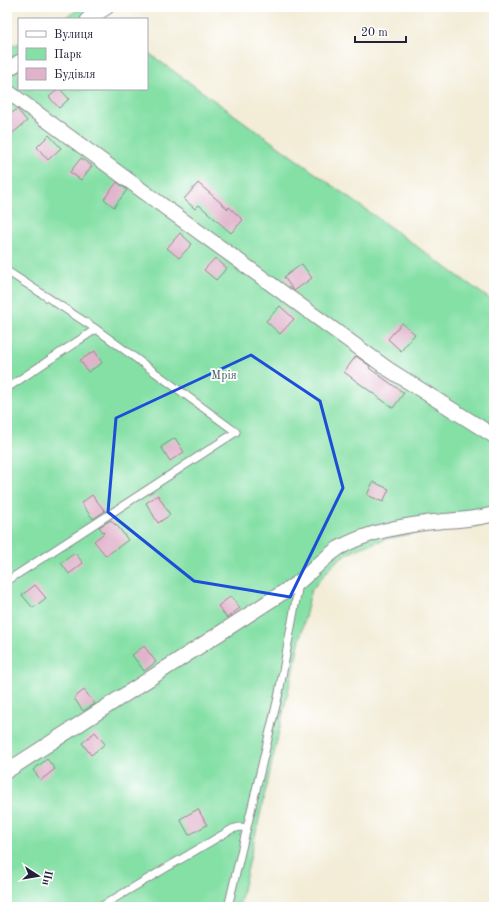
<svg xmlns="http://www.w3.org/2000/svg" width="501" height="914" font-family="'Old Standard TT',serif">
	<style>
		.green { fill: #85e0a6; stroke: #548170 }
		.building { fill: #e1b3cb }
		.lines { fill: none; stroke-linecap: round; stroke-linejoin: round }
		.lane-casing { stroke: #8a888a; stroke-width: 9 }
		.street-casing { stroke: #8a888a; stroke-width: 16 }
		.lane { stroke: #fff; stroke-width: 7 }
		.street { stroke: #fff; stroke-width: 14 }
		.marked { fill: none; stroke: #1d4ed8; stroke-width: 3; stroke-linejoin: round }
		.labels { text-anchor: middle; stroke-width: 3.5; stroke-linejoin: round; paint-order: stroke }
		.park-label { font-size: 12px; fill: #405b5b; stroke: #fff }
	</style>
	<rect width="100%" height="100%" fill="#fff"/>
	<filter id="ink" filterUnits="userSpaceOnUse"><feTurbulence type="fractalNoise" baseFrequency=".025" numOctaves="2"/><feDisplacementMap in="SourceGraphic" scale="8" xChannelSelector="R" yChannelSelector="G"/><feConvolveMatrix kernelMatrix="1 2 1 2 8 2 1 2 1" color-interpolation-filters="sRGB"/></filter>
	<filter id="wash" filterUnits="userSpaceOnUse"><feTurbulence type="fractalNoise" baseFrequency=".012" numOctaves="4" result="noise"/><feDisplacementMap in="SourceGraphic" scale="16" xChannelSelector="R" yChannelSelector="G"/><feGaussianBlur stdDeviation="0.9" result="paint"/><feColorMatrix in="noise" values="0 0 0 0 0 0 0 0 0 0 0 0 0 0 0 0 0 1.4 0 .05"/><feComposite in="paint" operator="in"/></filter>
	<g filter="url(#wash)">
		<rect width="100%" height="100%" fill="#f3edd8"/>
		<path class="green" d="M84 7 100 19H62Z
			M19 43V89H147V52L494 302V521C444 532 388 530 342 557 334 561 318 583 311 591L239 907H7V49Z"/>
		<g id="blocks">
			<path class="building" d="M58 89H60L69 99 59 108 49 97Z
				M17 109 27 121 7 138V117Z
				M49 135 61 148 48 160 37 147Z
				M81 158 92 166 81 180 70 172Z
				M117 182 127 190 114 207 104 199Z
				M198 183 228 209 229 207 243 220 231 233 199 205 195 209 184 199Z
				M180 233 192 244 179 258 167 248Z
				M215 258 227 268 216 280 204 270Z
				M302 264 312 278 294 291 284 277Z
				M280 306 294 319 280 334 266 321Z
				M402 323 415 334 401 351 388 339Z
				M95 351 102 363 88 372 80 360Z
				M356 356 370 366 369 368 404 393 393 408 344 372Z
				M175 438 184 452 170 461 161 447Z
				M373 482 389 489 383 502 367 495Z
				M92 495 105 511 93 519 81 503Z
				M158 495 170 515 158 523 146 503Z
				M111 520 115 525 116 524 128 540 106 556 94 541 104 533 99 527Z
				M75 553 83 563 69 574 61 563Z
				M35 585 46 598 33 608 22 595Z
				M231 596 240 608 227 618 218 606Z
				M144 646 156 662 144 671 132 655Z
				M84 690 95 704 83 711 74 698Z
				M95 732 105 744 91 755 82 743Z
				M47 759 55 769 41 780 33 770Z
				M198 809 207 825 189 835 180 819Z"/>
		</g>
	</g>
	<g filter="url(#ink)">
		<use href="#blocks" fill-opacity="0" stroke="#8a888a" stroke-width="1"/>
		<g class="lines">
			<defs>
				<path id="lane" d="M7 271 96 329 236 432 7 581
					M7 388 96 329
					M100 907 232 829 240 827 247 828
					M228 907 279 693 299 583"/>
				<path id="street" d="M88 19 107 7
					M7 70 19 62
					M7 91 166 208 388 369 494 436
					M7 771 299 582C311 572 326 556 339 548 367 532 401 526 433 522 453 520 474 520 494 514"/>
			</defs>
			<use href="#lane" class="lane-casing"/>
			<use href="#street" class="street-casing"/>
			<use href="#lane" class="lane"/>
			<use href="#street" class="street"/>
		</g>
	</g>
	<path class="marked" d="M251 355 320 401 343 488 290 597 194 581 108 512 116 418Z"/>
	<g class="labels">
		<g class="park-label">
			<text x="224" y="379">Мрія</text>
		</g>
	</g>
	<rect width="501" height="914" fill="none" stroke="#fff" stroke-width="24"/>
	<rect x="18" y="18" width="130" height="72" fill="#ffffff" stroke="#a7a7b1"/>
	<rect x="26" y="31" width="20" height="6" fill="#ffffff" stroke="#a7a7b1"/>
	<text x="54" y="38" font-size="12" fill="#22223b">Вулиця</text>
	<rect x="26" y="48" width="20" height="12" fill="#85e0a6" stroke="#a7a7b1"/>
	<text x="54" y="58" font-size="12" fill="#22223b">Парк</text>
	<rect x="26" y="68" width="20" height="12" fill="#e1b3cb" stroke="#a7a7b1"/>
	<text x="54" y="78" font-size="12" fill="#22223b">Будівля</text>
	<g transform="translate(38 876) rotate(102)" stroke="#ffffff" stroke-width="3" paint-order="stroke">
	<path d="M0-3L7 15L0 10L-7 15Z" fill="#22223b"/>
	<text y="-6" font-size="11" font-weight="bold" text-anchor="middle" fill="#22223b">Пн</text>
	</g>
	<path d="M355 36v6h51v-6" fill="none" stroke="#22223b" stroke-width="2"/>
	<text x="361" y="36" font-size="12" fill="#22223b" stroke="#ffffff" stroke-width="3" paint-order="stroke">20 m</text>
</svg>
